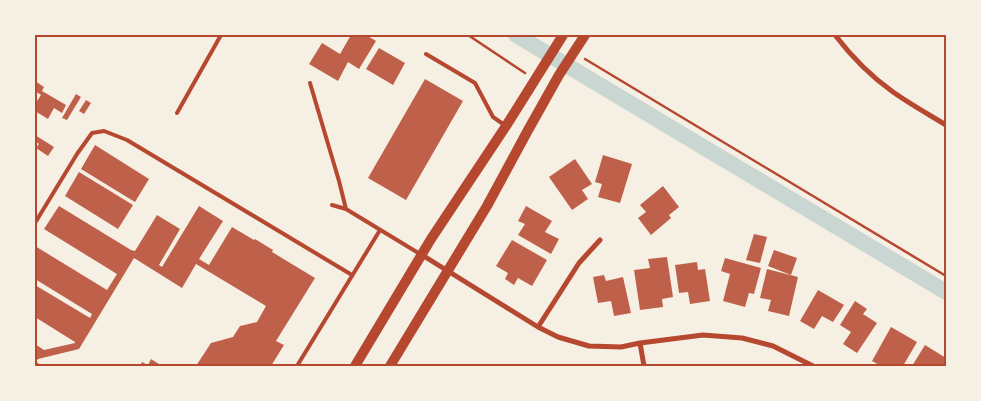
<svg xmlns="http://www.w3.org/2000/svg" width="981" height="401" font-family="Poppins,sans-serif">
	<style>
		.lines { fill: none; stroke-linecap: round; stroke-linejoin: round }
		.canal { stroke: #c9d6d2; stroke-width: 16 }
		.building { fill: #bf614a }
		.path { stroke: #b5482f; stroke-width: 2.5 }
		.service { stroke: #b5482f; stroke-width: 4 }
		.minor { stroke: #b5482f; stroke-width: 5 }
		.secondary { stroke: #b5482f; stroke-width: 10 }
		.neatline { fill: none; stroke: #b5482f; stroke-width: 2 }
	</style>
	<rect width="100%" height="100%" fill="#f6efe4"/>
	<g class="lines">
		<path class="canal" d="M516 35 946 292"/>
	</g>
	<path class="building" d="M351 35H366L376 41 359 69 348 62 338 81 309 64 322 43 340 54Z
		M379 48 405 63 393 85 366 69Z
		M425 79 463 101 406 200 368 178Z
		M35 81 44 87 42 91 66 105 62 113 54 108 48 119 35 111V104L41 95 35 91Z
		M76 94 81 97 67 120 62 118Z
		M86 100 91 103 84 114 79 111Z
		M35 135 54 147 48 156 36 148 39 144 35 141Z
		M95 145 149 179 135 202 81 169Z
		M603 155 632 164 620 203 598 197 602 184 595 182Z
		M575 159 592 184 582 190 588 199 572 210 549 177Z
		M79 172 133 205 118 229 65 196Z
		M663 186 679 207 669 215 671 218 651 235 638 218 646 212 640 205Z
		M59 206 131 250 135 251 157 215 180 229 159 265 162 267 199 206 223 221 199 259 209 265 232 227 254 240 255 239 273 250 272 252 315 278 276 341 284 345 271 366H196L211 343 233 337 240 326 257 322 266 306 196 264 182 288 134 258 79 349 38 359 36 362 43 366H35V344L44 350 75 343V342L35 317V285L90 318 92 314 35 279V246L107 290 117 274 44 229Z
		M526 206 552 221 545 232 559 239 551 254 518 235 525 224 518 221Z
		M754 234 767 237 760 263 746 260Z
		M512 240 547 260 532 286 518 278 514 285 505 279 508 273 496 266Z
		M774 250 797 258 791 275 768 266Z
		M667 257 673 297 662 299 663 307 640 310 634 270 650 268 648 259Z
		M725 258 761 268 754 294 749 293 745 307 723 301 730 274 721 271Z
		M697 262 698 270 705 269 710 301 690 304 688 292 679 293 675 265Z
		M767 269 798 277 789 316 768 311 771 300 760 298Z
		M604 275 606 281 623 277 631 313 614 316 611 301 598 303 593 277Z
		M818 290 844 305 833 322 822 316 814 329 800 321Z
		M855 301 867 309 863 314 877 323 857 353 843 344 851 332 840 325Z
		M891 327 917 342 903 366H881L872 361Z
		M925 345 946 358V366H912Z
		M151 359 162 366H140L142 362 148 365Z"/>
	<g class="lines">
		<path class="path" d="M468 35 525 73
			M585 59 946 276"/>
		<path class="service" d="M426 54 475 83 493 117 506 126
			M310 83 339 181 346 209
			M177 113 221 35
			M332 205 346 209 420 254
			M35 223 77 154 92 133 104 131 127 140 352 275
			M297 366 380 230"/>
		<path class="minor" d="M835 35C851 56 872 77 893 92 910 104 928 114 946 125
			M422 255 538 327 558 337 589 346 621 347 640 343 703 335 742 338 773 346 813 366
			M538 327 579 263 600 240
			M640 343 644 366"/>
		<path class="secondary" d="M355 366 431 239 506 126 563 35
			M390 366 487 206 527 132 559 75 585 35"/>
	</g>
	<rect width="981" height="401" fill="none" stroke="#f6efe4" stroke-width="72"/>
	<rect x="36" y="36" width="909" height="329" class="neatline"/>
</svg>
